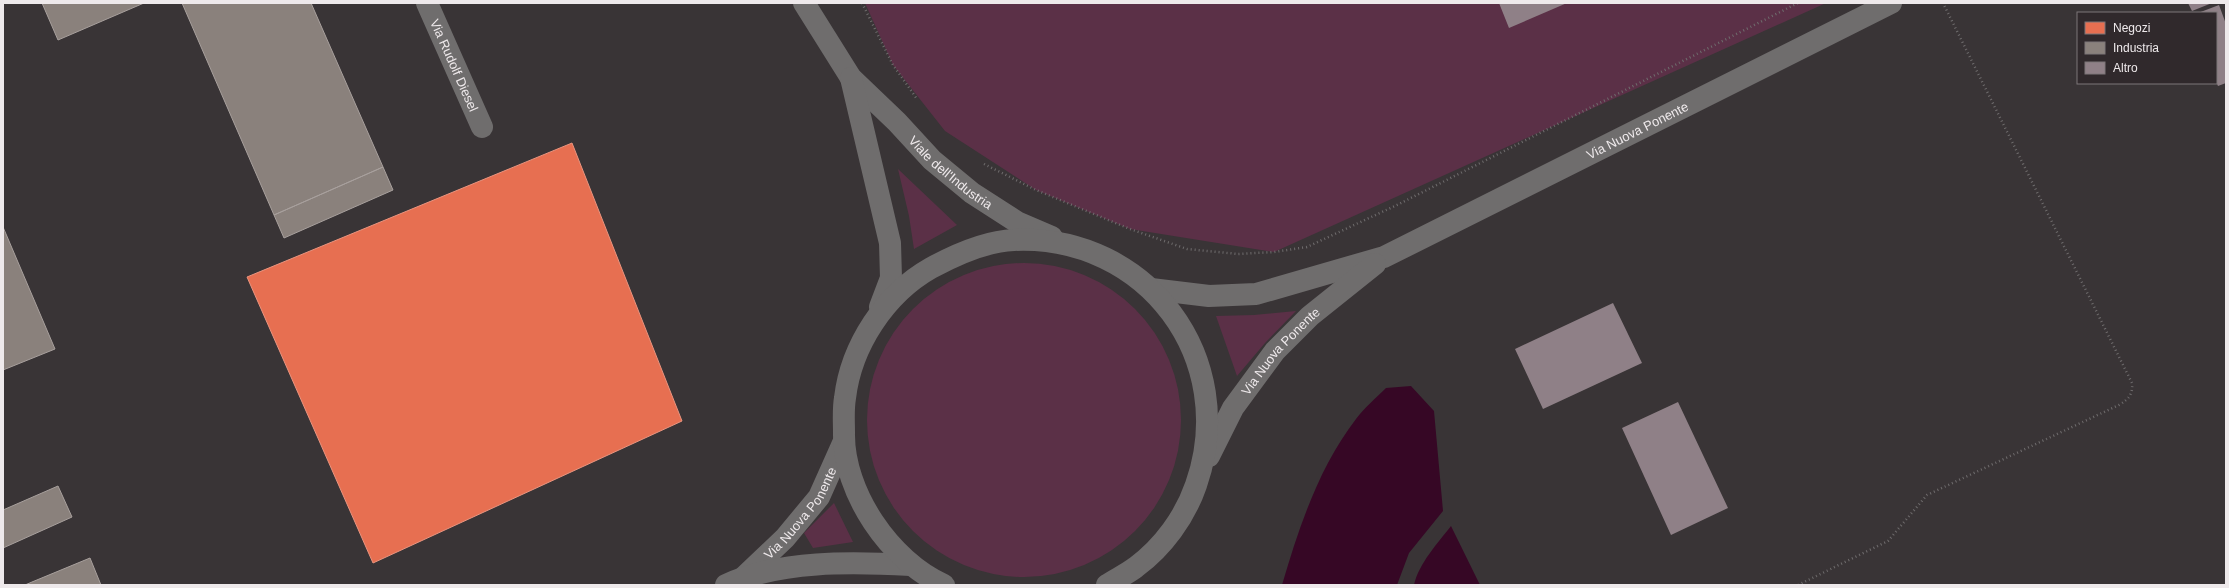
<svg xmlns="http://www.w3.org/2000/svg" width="2229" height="588" font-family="Helvetica,sans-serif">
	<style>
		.green { fill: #5b3047 }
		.water { fill: #360725 }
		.shops { fill: #e76f51; stroke: #e9947f }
		.industry { fill: #8a817c; stroke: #a8a09d }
		.building { fill: #8f8087 }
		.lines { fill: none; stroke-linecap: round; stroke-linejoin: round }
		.path { stroke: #6f6c6d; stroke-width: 2.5; stroke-dasharray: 1 3; stroke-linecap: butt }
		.minor { stroke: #6f6d6d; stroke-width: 22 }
		.tertiary { stroke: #6f6d6d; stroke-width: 22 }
		.labels { text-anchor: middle; stroke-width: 4; stroke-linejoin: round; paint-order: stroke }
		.street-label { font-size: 13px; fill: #eee9eb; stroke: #30292c }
	</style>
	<rect width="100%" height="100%" fill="#393436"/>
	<path class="green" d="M865 3H1826L1274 252 1130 229 1036 190 945 131 893 65Z
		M898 169 957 225 914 249 909 216Z
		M867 420a157 157 0 1 1 314 0a157 157 0 1 1-314 0Z
		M1296 311 1265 343 1237 376 1216 316 1254 315Z
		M834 503 853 542 813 548 804 533Z"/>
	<path class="water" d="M1411 386 1434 411 1443 511 1409 553 1397 585H1282C1299 527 1319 467 1356 419 1364 408 1376 398 1386 388Z
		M1451 526 1480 585H1414C1419 563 1438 543 1451 526Z"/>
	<path class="shops" d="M572 143 682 421 373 563 247 277Z"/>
	<path class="industry" d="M42 3H144L58 40Z
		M182 3H311L383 167 274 215Z
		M383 167 393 190 284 238 274 215Z
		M3 227 55 349 3 370Z
		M58 486 72 517 3 548V510Z
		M90 558 101 585H25L32 582Z"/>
	<path class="building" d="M1499 3H1567L1509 28Z
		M2188 3H2212L2192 11Z
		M2219 5 2226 24V83L2218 86 2216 82V13H2198Z
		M1613 303 1642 363 1543 409 1515 349Z
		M1678 402 1728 508 1671 535 1622 428Z"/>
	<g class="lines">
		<path class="path" d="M862 3 893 65 917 99
			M984 164 1036 190 1130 229 1187 249 1238 254 1274 252 1307 247 1397 205 1798 3
			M1798 585 1888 541 1927 495 2119 405C2129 399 2133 394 2132 383L1943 3"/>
		<path class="minor" id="s1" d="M427 3 482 127"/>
		<g class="tertiary">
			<path id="s2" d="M804 3 851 78 897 122 932 160 972 193 1017 222 1052 237"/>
			<path d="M851 78 890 243 891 278 880 307"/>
			<path id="s3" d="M1151 289 1209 296 1256 294 1384 257 1891 3"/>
			<path id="s4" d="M1209 456 1233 408 1275 351 1310 316 1375 264"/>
			<path id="s5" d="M744 577 785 538 819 497 844 441"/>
			<path d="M726 585C780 560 852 562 911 565"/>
			<path d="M944 585C890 561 843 492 844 433 844 421 843 409 845 398 851 346 885 294 931 268 955 255 986 241 1014 240 1147 234 1240 359 1196 485 1185 517 1163 547 1136 567 1127 574 1116 579 1107 585"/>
		</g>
	</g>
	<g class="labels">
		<g class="street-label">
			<text dy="5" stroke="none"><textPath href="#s1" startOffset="68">Via Rudolf Diesel</textPath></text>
			<text dy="5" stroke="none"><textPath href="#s3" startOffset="522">Via Nuova Ponente</textPath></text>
			<text dy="5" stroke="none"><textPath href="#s2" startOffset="226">Viale dell'Industria</textPath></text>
			<text dy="5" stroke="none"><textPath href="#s4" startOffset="128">Via Nuova Ponente</textPath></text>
			<text dy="5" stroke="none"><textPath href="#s5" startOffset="86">Via Nuova Ponente</textPath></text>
		</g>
	</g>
	<rect width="2229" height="588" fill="none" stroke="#eee9eb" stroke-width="8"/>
	<rect x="2077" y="12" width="140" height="72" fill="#30292c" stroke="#7c7678"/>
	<rect x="2085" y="22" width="20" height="12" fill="#e76f51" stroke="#7c7678"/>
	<text x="2113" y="32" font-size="12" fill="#eee9eb">Negozi</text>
	<rect x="2085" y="42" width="20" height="12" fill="#8a817c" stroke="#7c7678"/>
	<text x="2113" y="52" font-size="12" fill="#eee9eb">Industria</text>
	<rect x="2085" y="62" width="20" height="12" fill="#8f8087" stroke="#7c7678"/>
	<text x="2113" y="72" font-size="12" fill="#eee9eb">Altro</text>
</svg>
